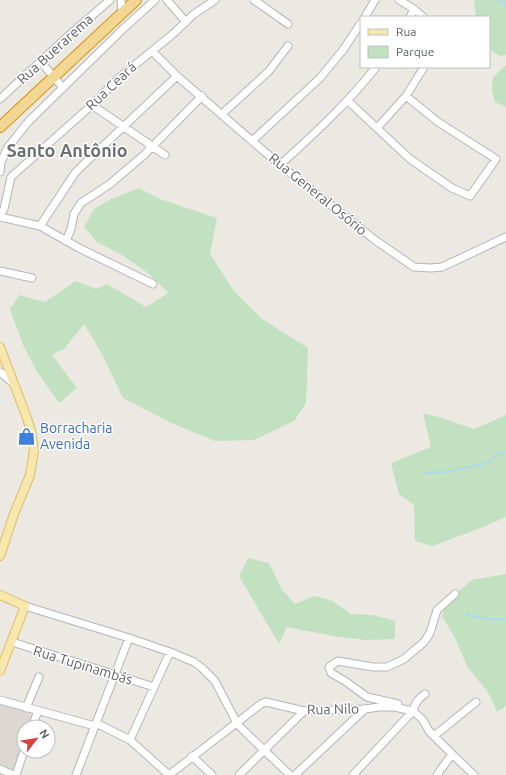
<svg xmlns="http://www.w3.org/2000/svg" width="506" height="775" font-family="Ubuntu,sans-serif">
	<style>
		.education { fill: #dcd8d1 }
		.green { fill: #c2e1c1 }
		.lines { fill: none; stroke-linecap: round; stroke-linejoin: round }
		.stream { stroke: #a8d8f6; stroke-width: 1.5 }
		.minor-casing { stroke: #b3b5b8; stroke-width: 9 }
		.major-casing { stroke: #e2ba65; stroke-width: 10 }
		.highway-casing { stroke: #d89317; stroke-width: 12 }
		.minor { stroke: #fff; stroke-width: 7 }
		.major { stroke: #f6e7ad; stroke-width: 8 }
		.highway { stroke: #f2d694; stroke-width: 10 }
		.labels { text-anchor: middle; stroke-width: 3; stroke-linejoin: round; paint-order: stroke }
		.street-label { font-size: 14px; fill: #5b5e62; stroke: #fff }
		.shop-label { font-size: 14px; fill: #366cbe; stroke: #fff; text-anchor: start }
		.district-label { font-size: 18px; font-weight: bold; fill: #6c7073; stroke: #fff }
	</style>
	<rect width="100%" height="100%" fill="#ece9e2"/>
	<path class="education" d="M0 705 33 714 29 727H24V742L14 771 0 765Z"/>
	<path class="green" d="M474 0H506V55L500 56 489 49V17H476Z
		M506 65V107L495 102 492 91 493 77Z
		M139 188 160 199 217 218 210 254 234 291 262 319 308 348 306 403 294 421 254 440 215 441 171 423 123 398 102 354 84 324 64 349 52 355 77 388 59 403 36 370 23 345 10 309 19 295 45 302 76 281 96 289 107 284 146 307 168 293 148 273 122 255 97 242 84 227 94 209 111 199Z
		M423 413 439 417 474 429 506 415V517L481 528 432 546 415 541 414 505 399 494 391 463 431 447Z
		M248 558 269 563 282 590 295 604 314 596 331 600 351 614 373 615 395 621V639L365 640 333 636 287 627 279 644 239 576Z
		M506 574V706L497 712 489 694 467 666 455 638 442 616 446 602 472 580Z"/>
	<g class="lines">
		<path class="stream" d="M498 0 506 5
			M424 473 445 472 487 463 499 453H506
			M466 615 490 619H506"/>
		<defs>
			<path id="minor" d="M121 0 122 13
				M167 0 186 22
				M254 0 288 24
				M399 0 414 9 423 17
				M365 17 375 0
				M410 17 414 9
				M152 51 177 76 280 165 375 240 414 267 431 268 442 267 506 237
				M41 62 63 88
				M0 99 67 37 110 0
				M348 101 410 159 452 188 470 196 496 159 438 122 406 96
				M92 105 165 155
				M222 114 269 71 288 46
				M377 128 406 96 424 67
				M252 141 320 78 343 50 361 23
				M280 165C314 134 348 103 376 67
				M0 172 1 162 8 147 29 121 122 30 155 0
				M11 177 92 105 120 77 173 34 194 14 215 0
				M0 215 4 209 11 177
				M0 217 40 226 79 248 153 284
				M40 226 75 173 85 163 177 76
				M66 241 71 229 74 214 81 203 110 184 144 155 202 96
				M0 271 32 278
				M0 372 14 384
				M25 606 129 638 170 652 194 662 202 668 215 681 238 725 290 775
				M12 642 154 687
				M0 700 95 726
				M398 704 367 697 345 681 331 673 329 667 338 661 373 667H387L404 659 424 642 430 633 437 610 455 594
				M26 708 39 677
				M96 723 130 740 169 775
				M32 727 38 711
				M434 736 476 702
				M130 740 170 652
				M192 756 212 775
				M0 769 13 775
				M16 775 24 751
				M76 775 129 638
				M169 775 261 704 266 702 304 711 365 709 379 707H394L413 711 423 720 429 731 452 754
				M239 775 304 711
				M295 775 365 709
				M353 775 413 711C415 703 418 699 425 694
				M437 775 452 754 474 775"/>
			<path id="major" d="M0 347 27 418 31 431 34 450 30 475 14 514 0 556
				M0 595 25 606 0 671"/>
			<path id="highway" d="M0 127 136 0"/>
		</defs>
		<use href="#minor" class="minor-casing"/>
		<use href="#major" class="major-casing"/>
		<use href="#highway" class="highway-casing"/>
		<use href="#minor" class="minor"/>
		<use href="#major" class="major"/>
		<use href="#highway" class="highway"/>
	</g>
	<defs>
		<symbol id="shop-bare" viewBox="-9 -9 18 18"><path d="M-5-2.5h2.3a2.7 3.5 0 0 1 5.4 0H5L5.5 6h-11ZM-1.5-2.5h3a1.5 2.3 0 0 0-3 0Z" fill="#3f7fe0" stroke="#fff" stroke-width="2.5" paint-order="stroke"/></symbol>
	</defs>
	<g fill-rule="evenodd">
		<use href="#shop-bare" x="14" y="424" width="25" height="25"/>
	</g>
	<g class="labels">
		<g class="street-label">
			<text transform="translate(55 49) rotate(-42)" y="5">Rua Buerarema</text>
			<text transform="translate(111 86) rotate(-43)" y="5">Rua Ceará</text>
			<text transform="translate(318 194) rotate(39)" y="5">Rua General Osório</text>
			<text transform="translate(83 665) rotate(17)" y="5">Rua Tupinambás</text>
			<text transform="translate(333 709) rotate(-1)" y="5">Rua Nilo</text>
		</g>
		<g class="shop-label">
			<text x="40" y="433">Borracharia<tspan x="40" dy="16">Avenida</tspan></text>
		</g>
		<g class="district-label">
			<text x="67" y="157">Santo Antônio</text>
		</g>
	</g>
	<rect x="360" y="16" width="130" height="52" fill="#ffffff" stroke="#bdbfc0"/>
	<rect x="368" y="29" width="20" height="6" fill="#f6e7ad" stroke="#bdbfc0"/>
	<text x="396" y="36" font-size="12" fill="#5b5e62">Rua</text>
	<rect x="368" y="46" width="20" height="12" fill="#c2e1c1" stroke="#bdbfc0"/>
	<text x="396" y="56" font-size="12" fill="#5b5e62">Parque</text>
	<g transform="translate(36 739) rotate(59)"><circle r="19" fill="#ffffff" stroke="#bdbfc0"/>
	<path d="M0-3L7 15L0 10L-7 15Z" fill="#d7423d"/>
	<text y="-6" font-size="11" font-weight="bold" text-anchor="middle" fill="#5b5e62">N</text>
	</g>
</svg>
